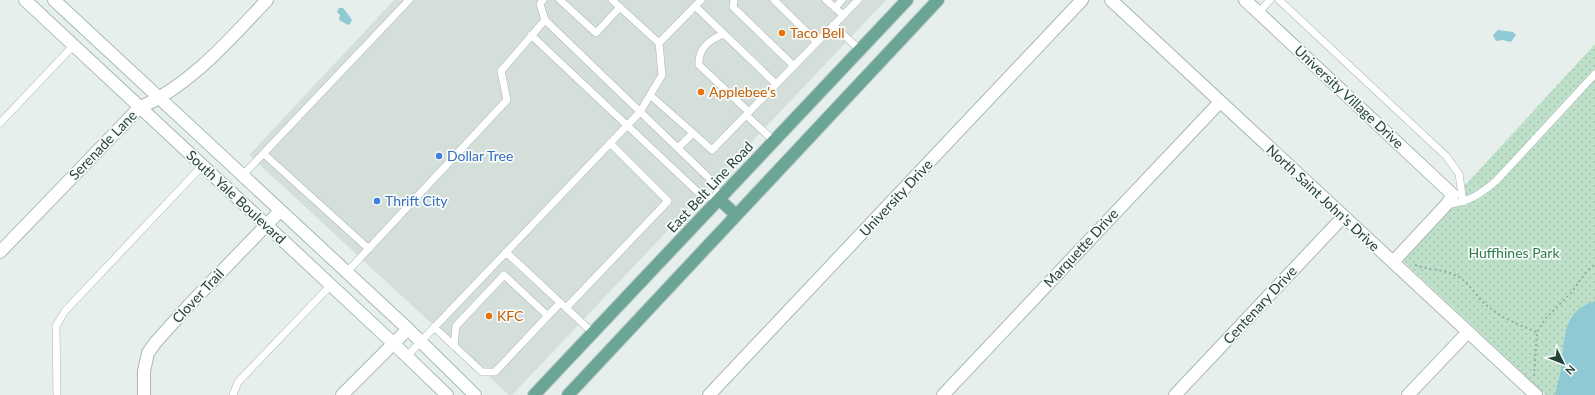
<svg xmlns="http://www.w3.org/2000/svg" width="1595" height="395" font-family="Lato,sans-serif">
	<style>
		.built { fill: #d4dfda }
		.grass { fill: url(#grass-dots) }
		.water { fill: #8ec9d4 }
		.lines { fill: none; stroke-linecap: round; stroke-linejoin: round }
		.lane-casing { stroke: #a8b8b2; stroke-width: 8 }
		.street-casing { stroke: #a8b8b2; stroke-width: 14 }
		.secondary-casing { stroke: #a4bbb3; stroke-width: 14 }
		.primary-casing { stroke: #c2cac8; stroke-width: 14 }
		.path { stroke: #86b3a5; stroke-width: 2; stroke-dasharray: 2 3; stroke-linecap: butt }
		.lane { stroke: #fff; stroke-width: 7 }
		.street { stroke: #fff; stroke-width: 12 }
		.secondary { stroke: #fff; stroke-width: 12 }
		.primary { stroke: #6aa596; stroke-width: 12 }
		.food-dot { fill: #e8710a; stroke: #f7fbf9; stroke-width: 1.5 }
		.shop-dot { fill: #3f7fe0; stroke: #f7fbf9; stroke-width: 1.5 }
		.labels { text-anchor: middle; stroke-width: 3.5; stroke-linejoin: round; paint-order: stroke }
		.food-label { font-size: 14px; fill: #c56008; stroke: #f7fbf9; text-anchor: start }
		.street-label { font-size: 14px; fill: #24423a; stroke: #f7fbf9 }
		.shop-label { font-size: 14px; fill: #366cbe; stroke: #f7fbf9; text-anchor: start }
		.park-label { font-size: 14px; fill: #2d7a4b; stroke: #f7fbf9 }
	</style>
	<defs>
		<pattern id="grass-dots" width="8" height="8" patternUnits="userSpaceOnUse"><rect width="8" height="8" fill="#bfe0c8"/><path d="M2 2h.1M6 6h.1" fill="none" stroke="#a4c1ad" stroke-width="1.8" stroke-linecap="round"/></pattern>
	</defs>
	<rect width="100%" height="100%" fill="#e6efeb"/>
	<path class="built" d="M394 0H886L512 395H509L249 155Z"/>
	<path class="grass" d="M1595 44V395H1546L1399 257Z"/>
	<path class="water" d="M339 8H343C344 9 352 19 352 20L350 24 348 25 339 20 340 15 337 12Z
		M1498 30 1513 32 1516 35 1511 42 1503 40 1496 41 1493 35Z
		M1595 301V395H1557L1555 394C1557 386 1560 377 1561 369 1565 341 1561 311 1595 301Z"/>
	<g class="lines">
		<defs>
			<path id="lane" d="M560 0 596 33 620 7
				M612 0 659 43
				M734 0 733 7 794 66
				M774 0 817 42
				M826 0 843 15
				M1279 0 1446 156 1459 174 1463 202
				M695 6 776 84
				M835 8 842 0
				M1259 12 1270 0
				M545 20 713 182 719 199
				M833 25 860 50
				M724 34C710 39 698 49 699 65L749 112
				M531 35 700 194 719 199
				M650 95 693 133
				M746 115 774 141
				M0 123 73 46
				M678 148 693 133 712 150 858 0
				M264 154 369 249
				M242 176 409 0
				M1446 205C1470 201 1478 196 1496 181L1595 74
				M506 252 593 333
				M346 273 507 100 501 71 545 20 540 4 543 0
				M566 308 668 201 610 143
				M434 327 482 372H495L560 303
				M454 346 456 326 504 275 548 316
				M407 356 640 112 662 75 659 43 701 0
				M57 395 56 326 65 311 202 166
				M233 395 238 382 331 285"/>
			<path id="street" d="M1111 0 1536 395
				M1245 0 1453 195 1446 205 1393 262
				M0 252 139 108C191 85 229 40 267 0
				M144 395V371L148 353 155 343 189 305 280 211
				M342 395 408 329
				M709 395 1082 0
				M943 395 1220 102
				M1175 395 1344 216
				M1408 395 1467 333"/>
			<path id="secondary" d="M25 0 394 344 447 395
				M54 0 408 329 475 395"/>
			<path id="primary" d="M719 199 736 215
				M534 395 907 0
				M568 395 938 0"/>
		</defs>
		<use href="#lane" class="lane-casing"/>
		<use href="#street" class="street-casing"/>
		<use href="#secondary" class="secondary-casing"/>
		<use href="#primary" class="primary-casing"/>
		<path class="path" d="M1415 265C1429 270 1443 269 1457 276 1469 282 1475 295 1485 304 1500 317 1518 325 1537 332
			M1534 376 1537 332 1546 318 1571 293 1587 271 1595 264"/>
		<use href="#lane" class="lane"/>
		<use href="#street" class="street"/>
		<use href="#secondary" class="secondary"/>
		<use href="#primary" class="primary"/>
	</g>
	<g class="food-dot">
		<circle cx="782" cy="33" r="4"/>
		<circle cx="701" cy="92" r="4"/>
		<circle cx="489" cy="316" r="4"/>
	</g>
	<g class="shop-dot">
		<circle cx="439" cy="156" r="4"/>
		<circle cx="377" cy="201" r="4"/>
	</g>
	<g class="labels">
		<g class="food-label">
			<text x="790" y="38">Taco Bell</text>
			<text x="709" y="97">Applebee's</text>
			<text x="497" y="321">KFC</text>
		</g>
		<g class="street-label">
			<text transform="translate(1349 97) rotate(43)" y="5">University Village Drive</text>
			<text transform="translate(103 145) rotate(-46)" y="5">Serenade Lane</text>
			<text transform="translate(710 187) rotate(-47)" y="5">East Belt Line Road</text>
			<text transform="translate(236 197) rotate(43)" y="5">South Yale Boulevard</text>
			<text transform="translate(896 198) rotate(-47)" y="5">University Drive</text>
			<text transform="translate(1323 198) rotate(43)" y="5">North Saint John's Drive</text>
			<text transform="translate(1081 248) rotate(-47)" y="5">Marquette Drive</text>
			<text transform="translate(198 296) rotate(-47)" y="5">Clover Trail</text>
			<text transform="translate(1260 305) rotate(-47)" y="5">Centenary Drive</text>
		</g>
		<g class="shop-label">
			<text x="447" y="161">Dollar Tree</text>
			<text x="385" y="206">Thrift City</text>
		</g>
		<g class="park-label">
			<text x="1514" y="258">Huffhines Park</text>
		</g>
	</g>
	<g transform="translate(1563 363) rotate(133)" stroke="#f7fbf9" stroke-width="3" paint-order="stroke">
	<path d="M0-3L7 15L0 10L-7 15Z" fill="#24423a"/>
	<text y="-6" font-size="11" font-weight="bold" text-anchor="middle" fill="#24423a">N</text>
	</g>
</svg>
